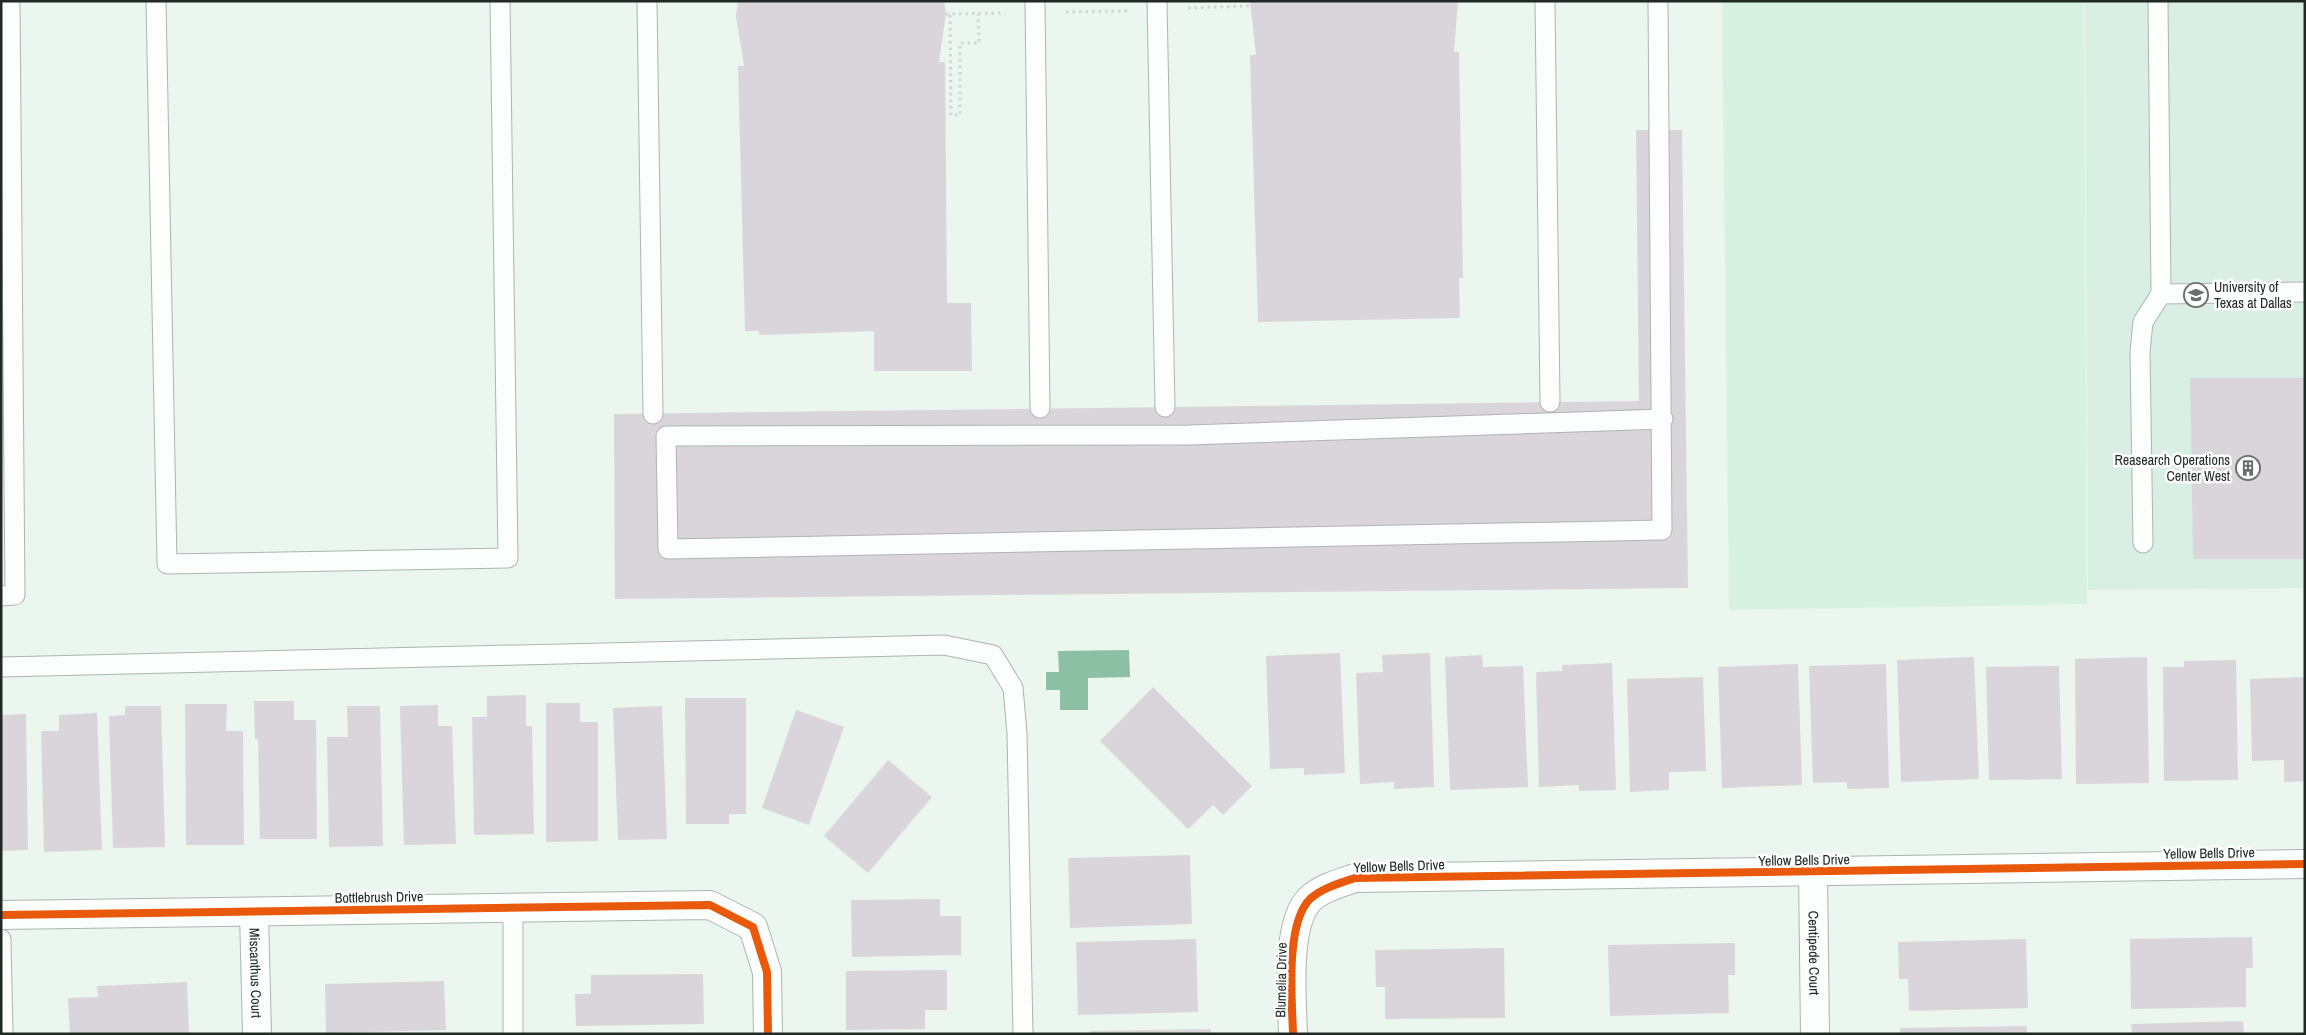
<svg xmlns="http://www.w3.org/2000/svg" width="2306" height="1035" font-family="'Archivo Narrow',sans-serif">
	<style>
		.built { fill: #daefe3 }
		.green { fill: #d8f2e2 }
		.water { fill: #8dbfa4 }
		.building { fill: #dad5da }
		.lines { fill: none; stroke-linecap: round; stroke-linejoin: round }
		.service-casing { stroke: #acb5b0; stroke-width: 21 }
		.minor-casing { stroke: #acb5b0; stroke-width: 30 }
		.path { stroke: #d1d5d2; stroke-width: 3; stroke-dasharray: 2.5 4; stroke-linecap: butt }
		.service { stroke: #fcfefd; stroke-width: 19 }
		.minor { stroke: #fcfefd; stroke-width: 28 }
		.cycleway-casing { stroke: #fff; stroke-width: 11 }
		.cycleway { stroke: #e8590c; stroke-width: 8 }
		.labels { text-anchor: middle; stroke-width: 5; stroke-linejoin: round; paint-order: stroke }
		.poi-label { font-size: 14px; fill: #212924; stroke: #fff; text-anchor: start }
		.street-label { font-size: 14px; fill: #212924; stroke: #fff }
	</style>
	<rect width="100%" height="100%" fill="#ebf6ef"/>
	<path class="built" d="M2085 1H2305V588L2088 590Z"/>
	<path class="green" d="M1722 1H2084L2087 604 1729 610Z"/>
	<path class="water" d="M1129 650 1130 677 1088 678V710H1060V690H1046V672H1059L1058 651Z"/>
	<path class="building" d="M738 1H944L946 14 939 62H945L947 303H971L972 371H874V331L759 335V331H745L738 66H744L736 16Z
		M1250 1H1458L1454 52H1459L1463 278H1459L1460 318 1258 322 1250 55H1256Z
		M1636 130H1682L1688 588 615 599 614 414 1639 401Z
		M2190 378H2305V559H2193Z
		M1340 653 1345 773 1304 775V768L1270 769 1266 656Z
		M1430 653 1434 787 1394 789V782L1360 784 1356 673 1383 672 1382 655Z
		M1482 655 1483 667 1523 666 1528 787 1450 790 1445 657Z
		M1974 657 1979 779 1901 782 1897 660Z
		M2147 657 2149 783 2076 784 2075 659Z
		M2236 660 2238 780 2164 781 2163 667H2184V661Z
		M1612 663 1616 790 1579 791V785L1539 787 1536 672 1562 671V665Z
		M1798 664 1802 785 1722 788 1718 667Z
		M1886 664 1889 788 1847 789V782L1813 783 1809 666Z
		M2059 666 2062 779 1989 780 1986 667Z
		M1703 677 1706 771 1669 772V790L1630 792 1627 679Z
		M2305 677V781L2284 782V760L2252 761 2250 679Z
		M1153 687 1252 786 1223 815 1213 805 1188 829 1100 741Z
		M526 695V726H532L534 834 474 835 472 717H487V696Z
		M685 698H746V814H729V824H686Z
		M254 701H294V720H316L317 839H260L258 739H255Z
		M546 703H580V722H598V841L546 842Z
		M185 704H227L226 731H243L244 845H186Z
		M438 705V726H452L456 844 404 845 400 706Z
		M125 706H161L165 847 113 848 109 716 125 715Z
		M347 706H380L383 846 329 847 327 737H348Z
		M662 706 667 839 618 840 613 708Z
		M796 710 844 727 809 825 762 808Z
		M97 713 102 850 44 852 41 731H59V715Z
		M26 714 28 850 1 851V715Z
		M888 760 932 797 868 873 824 836Z
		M1190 855 1192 924 1070 928 1068 858Z
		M940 899V916H961V955L852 957 851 900Z
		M2252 937 2253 968H2246V1007L2131 1009 2130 939Z
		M1196 939 1198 1012 1078 1015 1076 942Z
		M2026 939 2028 1008 1909 1011 1908 979H1899L1898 942Z
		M1735 943V975H1728L1729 1013 1610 1016 1608 945Z
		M1504 948 1505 1018 1385 1019V987H1376L1375 950Z
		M947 970V1010H925V1029L846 1030V971Z
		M703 974 704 1024 576 1026 575 994H591V975Z
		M444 981 446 1030 326 1033 325 984Z
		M187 982 189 1034H70L68 998 98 997 97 986Z
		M2243 1021 2244 1034H2132L2131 1024Z
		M2027 1026V1034H1900V1028Z
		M1211 1029V1034H1090V1031Z"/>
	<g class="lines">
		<defs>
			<path id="service" d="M156 1 167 564 508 558 500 1
				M647 1 653 414
				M1035 1 1040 408
				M1157 1 1165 407
				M1545 1 1550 402
				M1658 1 1662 530 668 549 666 436 1189 435 1663 419
				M2158 1 2161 294 2305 292
				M2143 543 2140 352 2143 322 2161 294
				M1 596 15 595 10 1
				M1 667 944 645 993 655 1013 688 1017 733 1023 1034
				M513 907V1034
				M1 939 3 1034"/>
			<g id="minor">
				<path id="s1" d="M1813 872 1815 1034"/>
				<path id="s2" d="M254 912 257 1034"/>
				<path d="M1 915 710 905 753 927 767 972 768 1034"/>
				<path d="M1293 1034C1292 1000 1285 924 1310 899 1322 888 1340 883 1355 878L2305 864"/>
			</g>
		</defs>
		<use href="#service" class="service-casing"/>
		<use href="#minor" class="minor-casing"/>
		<path class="path" d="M1188 8 1250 6
			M1066 12 1127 11
			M946 14 1005 13
			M950 15 951 115H960V43H979L978 14"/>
		<use href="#service" class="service"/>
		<use href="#minor" class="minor"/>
		<defs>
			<path id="cycleway" d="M1 915 710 905 753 927 767 972 768 1034
				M1293 1034C1292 1000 1285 924 1310 899 1322 888 1340 883 1355 878L2305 864"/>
		</defs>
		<use href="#cycleway" class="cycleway-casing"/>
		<use href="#cycleway" class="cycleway"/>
	</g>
	<defs>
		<symbol id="university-ring" viewBox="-11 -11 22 22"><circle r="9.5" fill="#fff" stroke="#68716b" stroke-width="1.5"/><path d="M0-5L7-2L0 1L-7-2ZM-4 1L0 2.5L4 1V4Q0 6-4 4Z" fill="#68716b"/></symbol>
		<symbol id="building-ring" viewBox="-11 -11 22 22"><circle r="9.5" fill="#fff" stroke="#68716b" stroke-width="1.5"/><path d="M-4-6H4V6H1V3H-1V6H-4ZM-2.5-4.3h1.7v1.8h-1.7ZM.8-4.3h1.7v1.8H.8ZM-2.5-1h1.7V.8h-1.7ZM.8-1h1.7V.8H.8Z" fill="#68716b"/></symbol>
	</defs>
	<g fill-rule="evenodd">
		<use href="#university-ring" x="2182" y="281" width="28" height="28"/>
		<use href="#building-ring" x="2234" y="454" width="28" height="28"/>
	</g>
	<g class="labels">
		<g class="poi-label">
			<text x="2214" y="292">University of<tspan x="2214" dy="16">Texas at Dallas</tspan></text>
			<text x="2230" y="465" text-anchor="end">Reasearch Operations<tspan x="2230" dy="16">Center West</tspan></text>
		</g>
		<g class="street-label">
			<text transform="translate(2209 853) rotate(-1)" y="5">Yellow Bells Drive</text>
			<text transform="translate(1804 860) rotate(-1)" y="5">Yellow Bells Drive</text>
			<text transform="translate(1399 866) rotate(-2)" y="5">Yellow Bells Drive</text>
			<text transform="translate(379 897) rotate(-1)" y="5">Bottlebrush Drive</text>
			<text dy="5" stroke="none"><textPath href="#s1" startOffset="81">Centipede Court</textPath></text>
			<text dy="5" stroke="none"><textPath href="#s2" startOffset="61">Miscanthus Court</textPath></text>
			<text transform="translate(1281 980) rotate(-89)" y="5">Blumelia Drive</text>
		</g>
	</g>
	<rect width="2306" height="1035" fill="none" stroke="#212924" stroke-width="5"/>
</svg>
